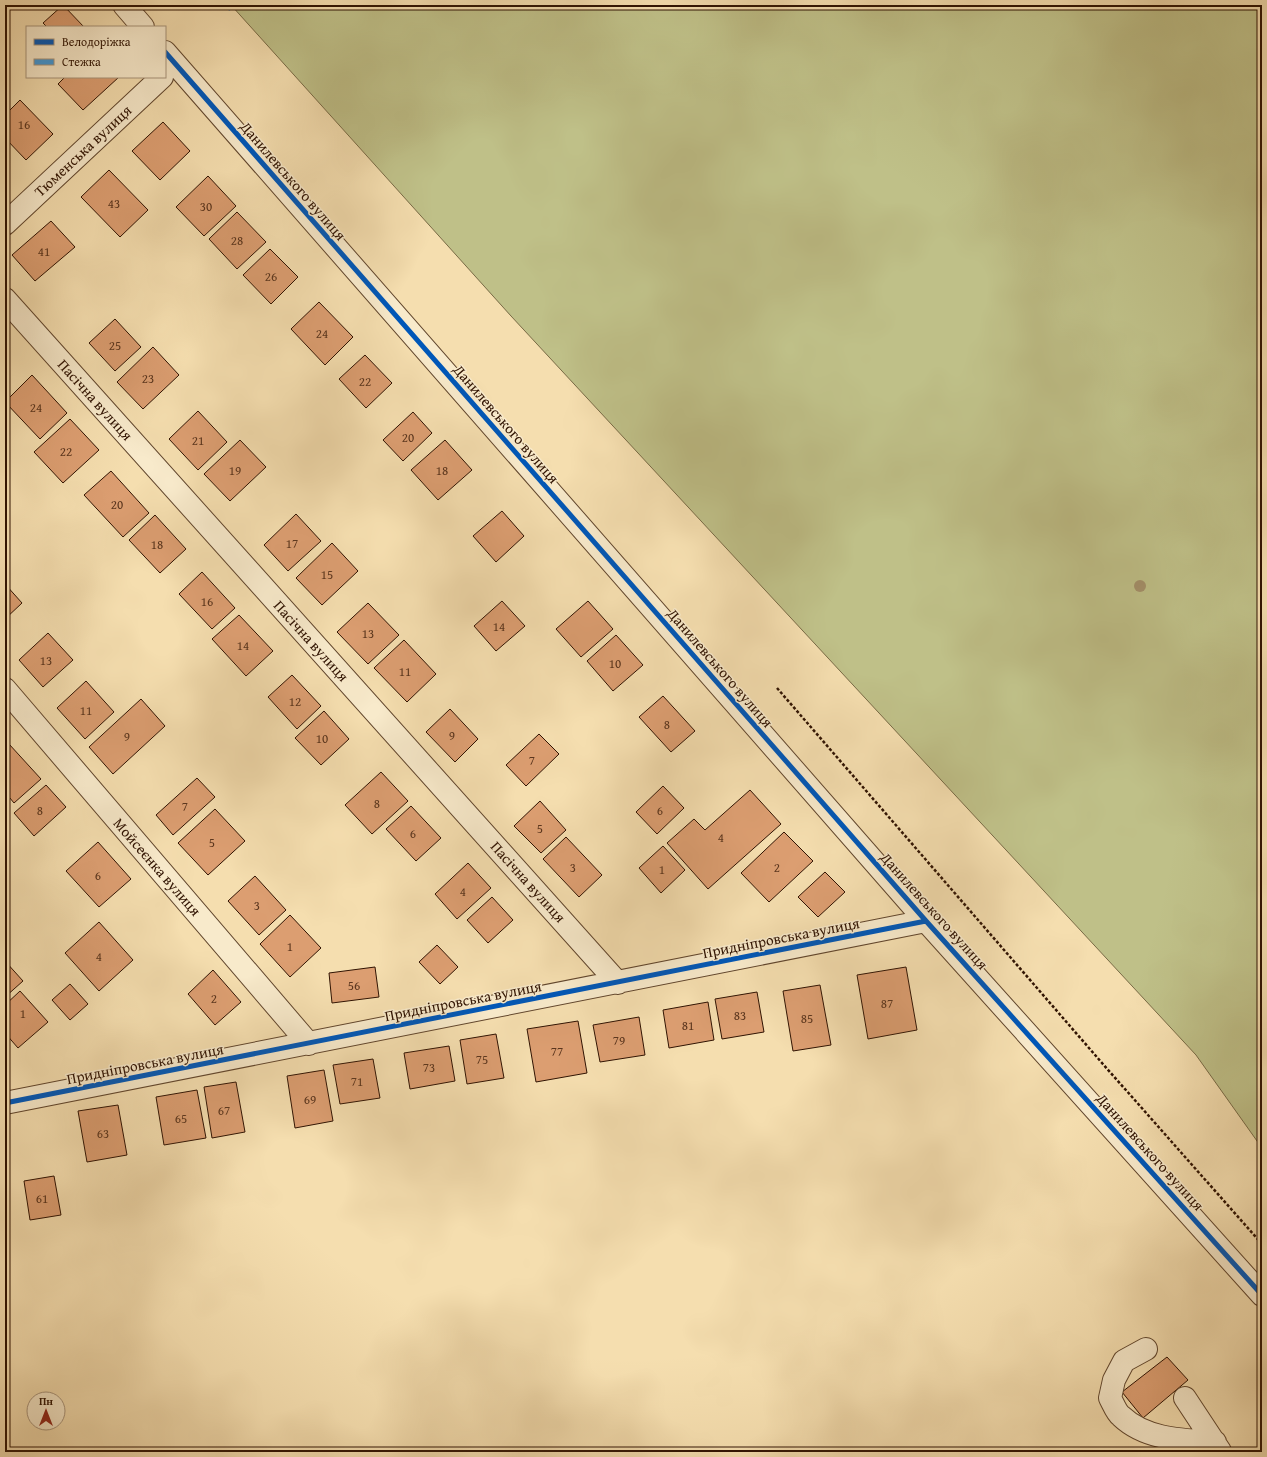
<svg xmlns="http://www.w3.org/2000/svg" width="1267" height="1457" font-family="'Gentium Book Plus',serif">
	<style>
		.green { fill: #bfc088; stroke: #786a45 }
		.building { fill: #dc9e71; stroke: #301302 }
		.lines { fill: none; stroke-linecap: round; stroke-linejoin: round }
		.minor-casing { stroke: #61462d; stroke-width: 24 }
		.path { stroke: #301302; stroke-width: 2.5; stroke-dasharray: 3 2; stroke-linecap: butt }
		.minor { stroke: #f8eacb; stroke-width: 22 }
		.quiet { stroke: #3e9add; stroke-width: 4; stroke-dasharray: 8 4; stroke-linecap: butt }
		.cycleway-casing { stroke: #f8eacb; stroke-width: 8 }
		.cycleway { stroke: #0057b8; stroke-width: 5 }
		.tree { fill: #a4906a }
		.labels { text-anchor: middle; stroke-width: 3; stroke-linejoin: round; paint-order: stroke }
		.number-label { font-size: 13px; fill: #5b361e }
		.street-label { font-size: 15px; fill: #301302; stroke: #f8eacb }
	</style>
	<rect width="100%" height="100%" fill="#f5deaf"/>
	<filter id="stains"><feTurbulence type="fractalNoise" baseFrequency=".005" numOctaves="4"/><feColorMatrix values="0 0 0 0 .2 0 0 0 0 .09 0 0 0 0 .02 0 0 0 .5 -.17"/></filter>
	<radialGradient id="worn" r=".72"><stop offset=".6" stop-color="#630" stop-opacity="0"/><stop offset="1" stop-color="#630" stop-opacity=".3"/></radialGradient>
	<path class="green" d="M231 5H1262V1148L1196 1055 511 316Z"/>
	<path class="building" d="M63 5 84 27H47L43 23Z
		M5 35 10 39 5 44Z
		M65 77H119L83 110 58 84Z
		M20 100 53 134 26 160 5 138V115Z
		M163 122 190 151 160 180 132 151Z
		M109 170 148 210 120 237 81 197Z
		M208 176 236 206 204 236 176 207Z
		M237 212 266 242 237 269 209 239Z
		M51 221 75 247 35 281 12 255Z
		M270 249 298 277 271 304 243 275Z
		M319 302 353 337 325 365 291 329Z
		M115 319 141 347 115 371 89 343Z
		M153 347 179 375 143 409 117 382Z
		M365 355 392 383 366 408 339 379Z
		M32 375 67 413 40 439 5 402Z
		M198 411 227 442 198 470 169 439Z
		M413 412 432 433 403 461 383 440Z
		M70 419 99 450 63 483 34 452Z
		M240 440 266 467 230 501 204 474Z
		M445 440 472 470 438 500 411 470Z
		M111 471 149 513 123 537 84 495Z
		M502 511 524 536 496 562 473 536Z
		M296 514 321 541 288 571 264 545Z
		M155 515 186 549 160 573 129 540Z
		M332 543 358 571 322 605 296 578Z
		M202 572 235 608 212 629 179 594Z
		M5 584 22 603 5 619Z
		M502 601 525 626 496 651 474 626Z
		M588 601 613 629 581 657 556 629Z
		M368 603 399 635 368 664 337 632Z
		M239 615 273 651 246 676 212 639Z
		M48 633 73 660 43 687 19 660Z
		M616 635 643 665 613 691 587 661Z
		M404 640 436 674 407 702 374 668Z
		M292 675 321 706 297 729 268 697Z
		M86 681 114 712 85 739 57 708Z
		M663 696 695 731 671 752 639 717Z
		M141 699 165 726 113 774 89 747Z
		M450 709 478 739 455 762 426 732Z
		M324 711 349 739 321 765 295 738Z
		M539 734 559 754 526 786 506 765Z
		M9 744 41 779 14 803 5 792V748Z
		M381 772 408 801 372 834 345 805Z
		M197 778 215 797 173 835 156 815Z
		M46 785 66 807 34 836 14 813Z
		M663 786 684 808 657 834 636 812Z
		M750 790 781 824 708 889 667 843 694 819 705 830Z
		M540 801 566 830 541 853 514 826Z
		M411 806 441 838 416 861 386 829Z
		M215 809 245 841 208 875 178 843Z
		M784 832 813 861 769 902 741 873Z
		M566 837 602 875 579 897 543 859Z
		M98 842 131 879 99 907 66 871Z
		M663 846 685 870 661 893 639 868Z
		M468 863 491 888 457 919 435 894Z
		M825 872 845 892 818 917 798 897Z
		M255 876 286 910 259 935 228 901Z
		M492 897 513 920 488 943 467 920Z
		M290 915 321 948 290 977 260 944Z
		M99 922 133 960 99 991 65 953Z
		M437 945 458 967 440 984 419 962Z
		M5 961 23 981 5 997Z
		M375 967 379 997 332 1003 329 973Z
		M906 967 917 1030 868 1039 857 975Z
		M213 970 241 1002 215 1025 188 994Z
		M70 984 88 1004 70 1020 52 1000Z
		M820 985 831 1045 793 1051 783 991Z
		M20 991 48 1022 18 1048 5 1033V1005Z
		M757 992 764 1032 722 1039 715 999Z
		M708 1002 714 1040 669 1048 663 1010Z
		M639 1017 645 1055 600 1062 593 1025Z
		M578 1021 587 1073 536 1082 527 1029Z
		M496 1034 504 1078 467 1084 460 1040Z
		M449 1046 455 1081 410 1089 404 1053Z
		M373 1059 380 1098 340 1104 333 1065Z
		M324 1070 333 1121 295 1128 287 1076Z
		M236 1082 245 1132 212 1138 204 1087Z
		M197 1090 206 1138 164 1145 156 1097Z
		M118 1105 127 1155 87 1162 78 1111Z
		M54 1176 61 1215 30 1220 24 1181Z
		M1167 1357 1188 1380 1143 1418 1122 1392Z"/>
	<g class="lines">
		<defs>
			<path id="minor" d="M124 5 143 27
				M165 52 926 921 1262 1295
				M5 224 162 77
				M5 299 618 983
				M5 689 309 1044
				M5 1103 926 921
				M1146 1349 1124 1361 1114 1380 1110 1398C1113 1403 1116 1412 1121 1416 1146 1440 1184 1440 1215 1442
				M1185 1398 1220 1451"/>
		</defs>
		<use href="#minor" class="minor-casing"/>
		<path class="path" d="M777 688 1102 1063 1262 1244"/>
		<use href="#minor" class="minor"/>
		<path class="quiet" d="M228 9 235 5"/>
		<defs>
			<path id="cycleway" d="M165 52 926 921 1262 1295
				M5 1103 926 921"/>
		</defs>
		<use href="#cycleway" class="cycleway-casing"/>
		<use href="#cycleway" class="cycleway"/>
	</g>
	<circle class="tree" cx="1140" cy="586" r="6"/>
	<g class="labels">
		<g class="number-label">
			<text x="24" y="129">16</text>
			<text x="114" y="208">43</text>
			<text x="206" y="211">30</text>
			<text x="237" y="245">28</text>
			<text x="44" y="256">41</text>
			<text x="271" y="281">26</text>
			<text x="322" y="338">24</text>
			<text x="115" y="350">25</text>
			<text x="148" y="383">23</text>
			<text x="365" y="386">22</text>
			<text x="36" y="412">24</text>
			<text x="408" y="442">20</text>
			<text x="198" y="445">21</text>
			<text x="66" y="456">22</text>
			<text x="235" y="475">19</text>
			<text x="442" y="475">18</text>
			<text x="117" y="509">20</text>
			<text x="292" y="548">17</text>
			<text x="157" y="549">18</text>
			<text x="327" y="579">15</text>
			<text x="207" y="606">16</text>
			<text x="499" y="631">14</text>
			<text x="368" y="638">13</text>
			<text x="243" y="650">14</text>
			<text x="46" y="665">13</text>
			<text x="615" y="668">10</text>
			<text x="405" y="676">11</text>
			<text x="295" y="706">12</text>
			<text x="86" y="715">11</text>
			<text x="667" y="729">8</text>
			<text x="452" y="740">9</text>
			<text x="127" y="741">9</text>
			<text x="322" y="743">10</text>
			<text x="532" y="765">7</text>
			<text x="377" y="808">8</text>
			<text x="185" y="811">7</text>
			<text x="40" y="815">8</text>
			<text x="660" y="815">6</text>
			<text x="540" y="833">5</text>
			<text x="413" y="838">6</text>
			<text x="721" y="842">4</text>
			<text x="212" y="847">5</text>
			<text x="573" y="872">3</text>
			<text x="777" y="872">2</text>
			<text x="662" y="874">1</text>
			<text x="98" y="880">6</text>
			<text x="463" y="896">4</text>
			<text x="257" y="910">3</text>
			<text x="290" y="951">1</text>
			<text x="99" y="961">4</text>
			<text x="354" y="990">56</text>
			<text x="214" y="1003">2</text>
			<text x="887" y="1008">87</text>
			<text x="23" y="1018">1</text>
			<text x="740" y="1020">83</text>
			<text x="807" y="1023">85</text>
			<text x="688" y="1030">81</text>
			<text x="619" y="1045">79</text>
			<text x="557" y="1056">77</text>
			<text x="482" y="1064">75</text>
			<text x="429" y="1072">73</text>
			<text x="357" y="1086">71</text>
			<text x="310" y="1104">69</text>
			<text x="224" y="1115">67</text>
			<text x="181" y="1123">65</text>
			<text x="103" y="1138">63</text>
			<text x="42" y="1203">61</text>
		</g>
		<g class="street-label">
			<text transform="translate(83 151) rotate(-43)" y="5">Тюменська вулиця</text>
			<text transform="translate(293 181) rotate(49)" y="5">Данилевського вулиця</text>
			<text transform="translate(95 400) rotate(48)" y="5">Пасічна вулиця</text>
			<text transform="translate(506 424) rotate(49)" y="5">Данилевського вулиця</text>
			<text transform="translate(311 641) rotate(48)" y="5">Пасічна вулиця</text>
			<text transform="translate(720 668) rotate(49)" y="5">Данилевського вулиця</text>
			<text transform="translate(157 867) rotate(49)" y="5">Мойсеєнка вулиця</text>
			<text transform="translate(528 882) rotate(48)" y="5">Пасічна вулиця</text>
			<text transform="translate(934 911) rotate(48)" y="5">Данилевського вулиця</text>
			<text transform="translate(781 938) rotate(-11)" y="5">Придніпровська вулиця</text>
			<text transform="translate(463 1001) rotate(-11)" y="5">Придніпровська вулиця</text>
			<text transform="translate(145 1064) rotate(-11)" y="5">Придніпровська вулиця</text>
			<text transform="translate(1150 1152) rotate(48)" y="5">Данилевського вулиця</text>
		</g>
	</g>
	<rect width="1267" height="1457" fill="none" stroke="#f5deaf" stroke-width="20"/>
	<rect x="6" y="6" width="1255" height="1445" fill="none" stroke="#301302" stroke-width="2"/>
	<rect x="10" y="10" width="1247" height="1437" fill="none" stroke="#301302"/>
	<rect x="26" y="26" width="140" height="52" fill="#f8eacb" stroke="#a8947b"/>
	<rect x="34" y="39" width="20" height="6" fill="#0057b8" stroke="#a8947b"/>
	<text x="62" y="46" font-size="12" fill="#301302">Велодоріжка</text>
	<rect x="34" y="59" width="20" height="6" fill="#3e9add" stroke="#a8947b"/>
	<text x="62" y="66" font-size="12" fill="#301302">Стежка</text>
	<g transform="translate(46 1411)"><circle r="19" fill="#f8eacb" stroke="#a8947b"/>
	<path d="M0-3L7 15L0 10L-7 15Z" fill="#8f2418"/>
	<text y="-6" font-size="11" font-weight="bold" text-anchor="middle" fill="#301302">Пн</text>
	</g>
	<rect width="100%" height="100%" filter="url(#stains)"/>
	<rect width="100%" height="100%" fill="url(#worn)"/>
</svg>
